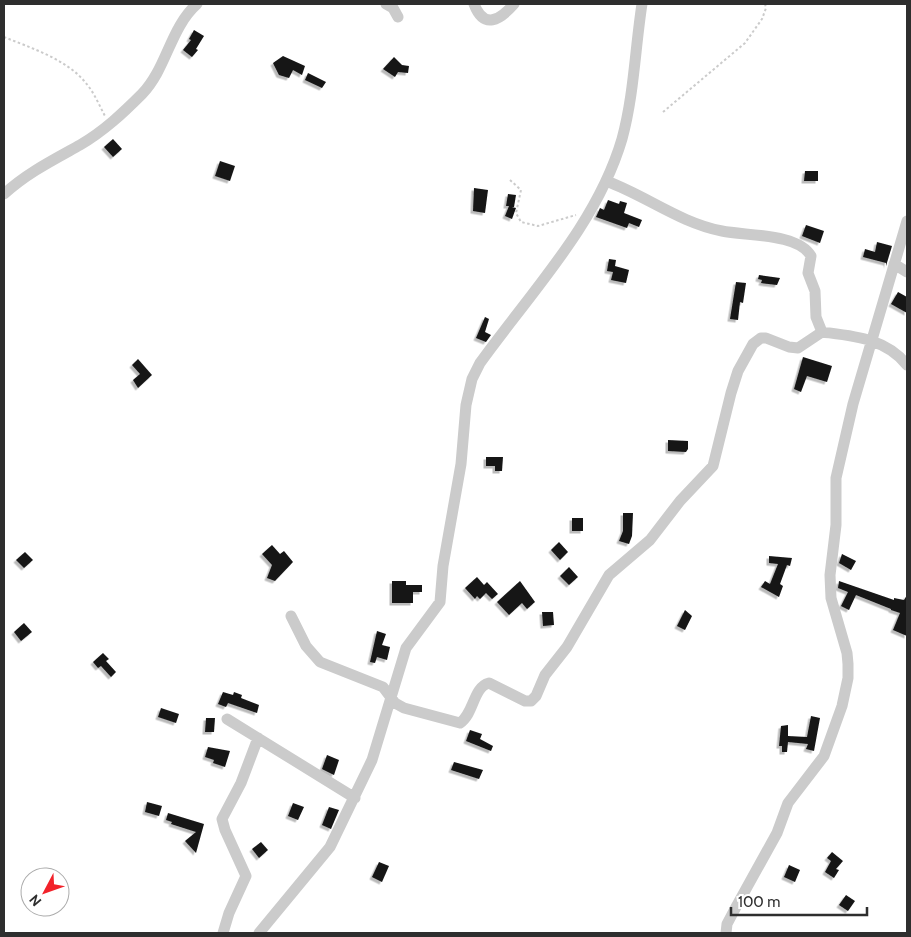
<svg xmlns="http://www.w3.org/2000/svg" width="911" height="937" font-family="Cabin,sans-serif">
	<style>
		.building { fill: #151515; filter: url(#shadow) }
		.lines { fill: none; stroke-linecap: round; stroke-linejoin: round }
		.path { stroke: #cbcbcb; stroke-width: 2; stroke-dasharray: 2.5 2.5; stroke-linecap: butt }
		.minor { stroke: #cbcbcb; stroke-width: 11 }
	</style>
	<defs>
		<filter id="shadow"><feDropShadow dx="-2.5" dy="2.5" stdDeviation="0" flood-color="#0004"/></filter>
	</defs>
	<rect width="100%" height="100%" fill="#fff"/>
	<path class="building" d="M194 30 204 36 196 49 198 50 192 57 183 50 191 40 189 39Z
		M283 56 305 66 302 75 293 70 289 78 279 75 273 63Z
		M394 57 402 65 409 66 408 73 398 72 395 77 383 69Z
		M308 73 326 82 322 88 305 80Z
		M113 139 122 149 113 157 104 147Z
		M220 161 235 166 230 181 215 176Z
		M805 171H818V181H804Z
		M474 188 488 190 485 213 473 211Z
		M508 194 516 195 514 207H512L516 208 512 219 505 216 509 206H506Z
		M608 200 619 204 620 201 627 203 624 213 642 220 639 227 629 223 627 228 596 217 600 208 604 210Z
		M806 225 824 231 820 243 802 236Z
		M877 242 892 246 886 266V263L863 257 865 249 875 252Z
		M609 259 616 260 615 266 629 270 626 283 611 280 613 272 607 271Z
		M759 275 780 278 777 285 761 283 762 280 758 279Z
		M736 282 746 283 743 303 740 302 738 320 730 319Z
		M898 292 907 297V313L891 304Z
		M485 317 489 319 485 332 491 335 486 342 476 338Z
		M803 357 832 366 827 382 807 376 801 392 794 389Z
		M138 359 152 375 138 388 133 380 140 374 132 365Z
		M668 440 688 441V449L686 452 668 451Z
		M486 457H503L502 471H495V466H486Z
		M623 513H633L632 536 629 544 619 541 623 531Z
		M572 518H583V531H572Z
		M559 542 568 552 560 560 551 550Z
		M272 545 280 554 284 551 293 562 275 581 267 578 272 565 262 554Z
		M25 552 33 560 24 568 16 560Z
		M842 554 856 561 851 570 839 563Z
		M769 556 792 558 790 566 787 565 780 584 783 586 779 597 761 587 765 581 770 584 778 564 769 563Z
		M569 567 578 577 569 585 560 576Z
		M477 577 484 585 487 582 498 594 492 599 486 593 480 599 477 596 475 599 465 588Z
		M392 581H406V585H422V592H413V603H392Z
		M520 581 535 602 527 609 522 603 509 615 497 602Z
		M839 581 894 600V598L904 600 907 595V636L893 630 900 613 891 610V609L856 595 849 610 841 606 848 592 838 588Z
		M685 610 692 616 685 630 677 626Z
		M542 612H553L554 625 543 626Z
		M24 623 32 632 21 641 14 632Z
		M377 631 386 634 382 645 390 647 387 660 377 657 375 663 370 662Z
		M103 653 109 659 106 661 116 672 111 677 101 666 98 668 93 662Z
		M223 692 233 695 234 692 242 695 241 698 259 705 257 713 228 703 226 707 218 704Z
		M161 708 179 714 176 723 158 717Z
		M811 716 820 718 814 751 806 749 808 744 788 742 787 752H782V746H779L781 726 788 725V736L807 737Z
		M206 718H215L214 732H205Z
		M470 730 482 734 480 739 493 746 491 751 466 741Z
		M208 747 230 751 225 767 213 763 214 760 205 757Z
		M327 755 339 760 334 775 322 769Z
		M454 762 483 770 479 779 451 770Z
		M147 802 162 806 159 816 145 812Z
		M293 803 304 807 298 820 288 816Z
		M329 807 339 810 331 829 322 825Z
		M168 813 204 824 196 853 185 841 196 832 171 824 172 822 166 820Z
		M261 842 268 850 259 858 252 849Z
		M832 852 843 861 836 869 839 870 834 878 825 872 831 861 827 858Z
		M379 862 389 866 382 882 372 877Z
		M789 865 800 870 795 882 784 877Z
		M846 895 855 901 848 911 839 905Z"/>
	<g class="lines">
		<path class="path" d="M4 37C31 48 66 59 85 82 94 92 99 105 105 116
			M663 112 745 43 762 19 766 8 765 4
			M510 180 521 190 516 213 521 222 538 226 576 215"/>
		<path class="minor" d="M386 4 393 8 398 17
			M474 4C484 30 500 20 514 4
			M606 181C645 195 680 223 722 231 746 236 798 233 811 256L808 273 815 291 816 317 822 332
			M4 194C27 173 53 160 80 145 104 131 123 113 142 94 167 68 170 28 197 4
			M894 264 907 272
			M291 616 306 646 320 662 383 687 395 703 404 708 460 723C474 714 473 687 489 683L525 701H531L536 696 545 675 567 647 609 575 650 540 680 501 713 466 731 393 738 371 753 344 761 338H766L789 347 798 348 822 332C853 336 886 338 907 365
			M227 719 355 798
			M223 933 229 913 246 876 225 830 222 819 241 783 258 738
			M259 933 330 847 372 760 406 648 440 602 443 566 461 464 466 405 472 379 480 363C531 292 597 224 622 139 634 95 635 49 642 4
			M726 933 727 924 736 907 777 833 788 803 824 756 842 706 848 678V664L847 653 831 598 830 575 836 525V478L853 404 907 221"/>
	</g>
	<rect width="911" height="937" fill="none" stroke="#2e2e2e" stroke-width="10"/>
	<g transform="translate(45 892) rotate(229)"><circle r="24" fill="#ffffff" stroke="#ababab"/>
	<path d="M0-4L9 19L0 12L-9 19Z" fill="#f2222a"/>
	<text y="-8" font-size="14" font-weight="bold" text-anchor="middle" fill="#2e2e2e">N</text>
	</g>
	<path d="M731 907v8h136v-8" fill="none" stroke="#2e2e2e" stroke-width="2.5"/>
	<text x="738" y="907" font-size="15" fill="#2e2e2e" stroke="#ffffff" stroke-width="4" paint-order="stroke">100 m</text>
</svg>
